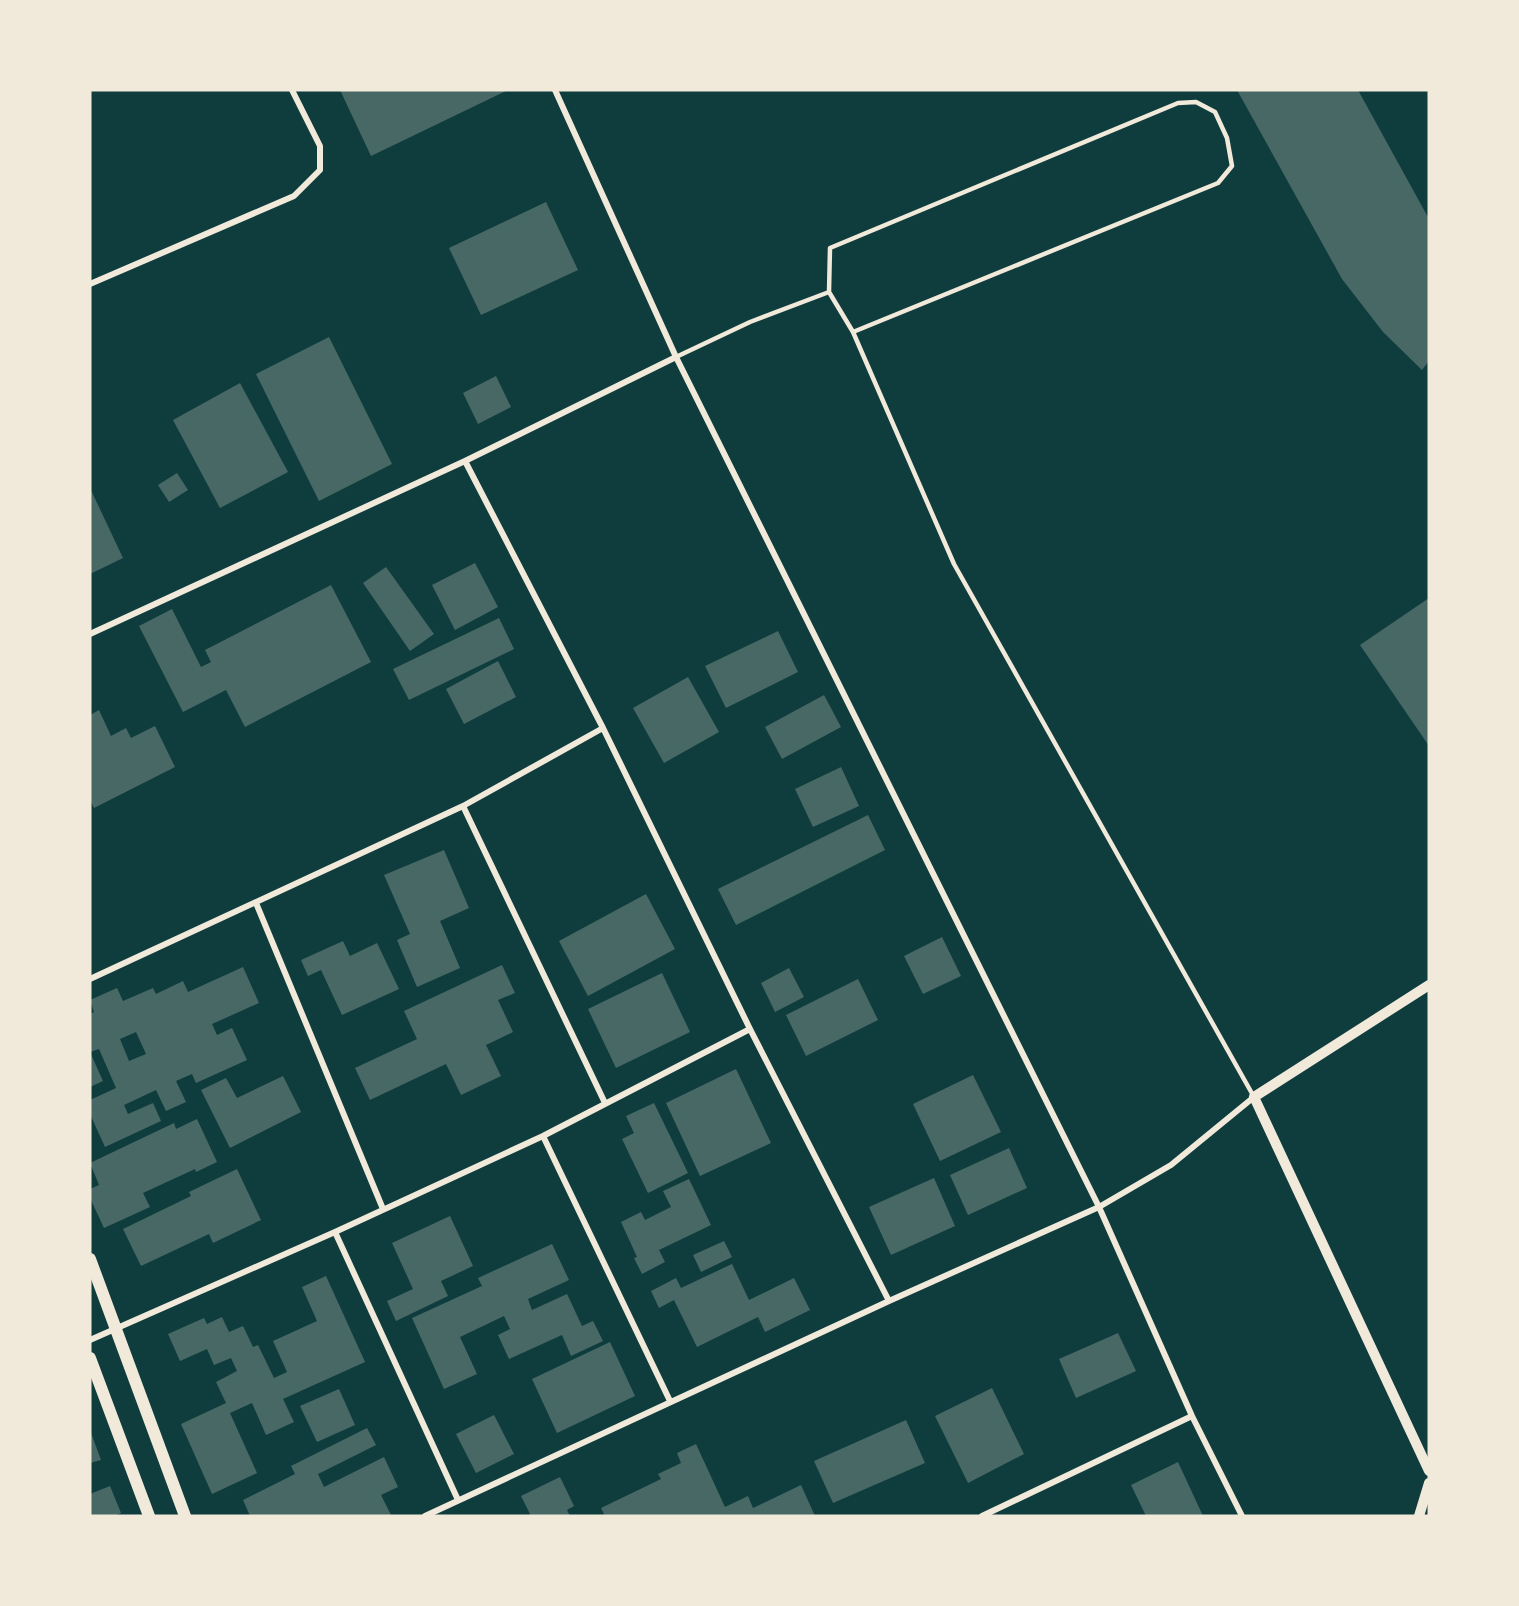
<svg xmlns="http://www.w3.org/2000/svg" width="1519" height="1606" font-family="'Space Grotesk',sans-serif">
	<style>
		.building { fill: #486865; fill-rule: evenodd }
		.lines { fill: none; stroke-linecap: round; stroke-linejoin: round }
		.service { stroke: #f1e9da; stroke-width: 4.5 }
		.minor { stroke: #f1e9da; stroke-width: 6 }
		.tertiary { stroke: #f1e9da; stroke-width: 10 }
		.secondary { stroke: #f1e9da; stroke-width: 12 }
	</style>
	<rect width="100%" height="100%" fill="#0f3d3e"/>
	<path class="building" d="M340 90H508L371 156Z
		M1237 90H1358L1429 219V361L1422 370 1383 332 1342 279Z
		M546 202 578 270 481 315 449 248Z
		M329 337 392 464 319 501 256 374Z
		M496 376 511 407 478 424 463 393Z
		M240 383 288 472 220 508 173 420Z
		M177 473 188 490 169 502 158 485Z
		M90 488 123 558 90 574Z
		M475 563 498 607 455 630 432 585Z
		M386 567 434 634 410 651 363 583Z
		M331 585 371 662 245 727 226 690 183 712 139 626 172 609 201 667 211 662 205 650Z
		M1429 598V746L1360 645Z
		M499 618 514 649 409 700 393 669Z
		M778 631 798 672 726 708 705 666Z
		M498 661 516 697 464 724 446 689Z
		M688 677 719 732 664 763 633 708Z
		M824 695 841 727 782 759 765 727Z
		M99 710 111 736 126 728 131 738 155 726 175 767 94 808 90 800V715Z
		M841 767 859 806 813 827 795 789Z
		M868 815 885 850 736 925 718 889Z
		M444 850 469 908 440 921 460 968 417 987 397 940 410 934 384 875Z
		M646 894 675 949 588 996 559 941Z
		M942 937 961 976 923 994 904 956Z
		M343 941 350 956 377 943 399 989 342 1015 321 970 308 976 301 960Z
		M502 965 515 993 498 1000 513 1032 486 1045 501 1076 461 1095 446 1064 370 1100 355 1068 417 1039 404 1011Z
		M243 967 259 1003 212 1024 217 1035 232 1028 247 1060 196 1083 192 1074 176 1081 186 1102 166 1111 156 1090 124 1105 128 1114 153 1103 161 1121 105 1147 90 1114V1100L116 1088 99 1049 90 1052 103 1081 90 1087V1014L94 1012 90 1000 117 988 123 1001 153 988 156 994 183 981 188 992ZM136 1032 146 1054 129 1061 120 1039Z
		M789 968 804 997 775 1012 761 983Z
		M662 973 690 1032 616 1068 588 1009Z
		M858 979 878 1020 806 1056 786 1015Z
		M736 1069 771 1143 700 1176 666 1103Z
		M973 1075 1001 1132 940 1161 913 1104Z
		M283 1076 301 1112 230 1148 201 1090 226 1078 237 1098Z
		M654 1103 688 1173 648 1193 622 1139 634 1133 626 1116Z
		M197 1119 217 1162 196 1172 195 1169 143 1193 150 1207 104 1228 90 1198V1189L99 1185 90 1163 174 1123 176 1129Z
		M1009 1148 1027 1188 968 1215 950 1175Z
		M237 1169 261 1220 213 1243 209 1234 141 1266 123 1229 191 1196 189 1192Z
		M934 1178 955 1226 891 1255 869 1207Z
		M689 1179 711 1225 659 1250 665 1262 642 1274 634 1258 637 1257 621 1222 641 1212 645 1220 671 1207 663 1191Z
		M450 1216 473 1266 441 1281 448 1296 396 1321 387 1301 413 1289 392 1243Z
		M724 1241 732 1257 701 1272 693 1255Z
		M552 1244 569 1280 528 1299 532 1310 567 1294 582 1326 593 1321 603 1341 571 1356 562 1335 509 1359 498 1335 510 1329 504 1316 460 1337 477 1374 444 1389 412 1318 482 1286 478 1278Z
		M732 1264 749 1300 794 1278 810 1310 765 1332 758 1317 697 1347 674 1300 659 1308 651 1291 676 1278 681 1288Z
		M326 1276 365 1362 283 1399 294 1422 266 1435 252 1403 230 1413 257 1473 212 1494 181 1424 226 1403 216 1382 237 1371 231 1358 214 1365 207 1349 180 1361 168 1334 204 1318 207 1324 222 1317 229 1332 243 1326 253 1347 258 1345 274 1378 287 1372 273 1341 317 1321 302 1287Z
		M1118 1333 1136 1371 1076 1398 1059 1359Z
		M610 1342 635 1396 557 1433 532 1379Z
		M992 1388 1024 1454 968 1483 935 1416Z
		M339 1389 355 1425 317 1442 300 1406Z
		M494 1415 514 1454 476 1473 456 1434Z
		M906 1420 925 1463 833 1503 814 1461Z
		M367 1428 376 1445 318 1474 324 1487 384 1457 398 1487 381 1495 391 1515 250 1516 243 1500 295 1474 291 1466Z
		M90 1430 101 1460 90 1463Z
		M696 1444 725 1507 748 1496 753 1508 801 1485 815 1516H605L601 1508 661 1479 658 1474 681 1463 677 1453Z
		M1178 1462 1203 1516H1146L1131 1485Z
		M560 1477 574 1506 567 1510 570 1516H531L521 1496Z
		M110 1486 121 1513 115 1516H90V1494Z"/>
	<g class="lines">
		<path class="service" d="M1196 102 1215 112 1227 138 1232 166 1218 183 853 332 829 292 830 248 1178 103Z
			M853 332 954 564 1254 1097
			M676 357 750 322 829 292"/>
		<path class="minor" d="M555 90 676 357 1099 1207 1192 1416 1242 1516
			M90 284 294 196 320 170V146L292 90
			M465 461 603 728 750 1029 889 1301
			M90 634 465 461 676 357
			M463 806 605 1103
			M256 903 383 1209
			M90 979 463 806 603 728
			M543 1136 670 1401
			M335 1232 458 1500
			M90 1340 335 1232 543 1136 750 1029
			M425 1516 889 1301 1099 1207 1171 1165 1254 1097
			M982 1516 1192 1416"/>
		<path class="tertiary" d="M1429 985 1254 1097 1429 1471
			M1419 1516 1429 1483"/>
		<path class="secondary" d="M90 1259 185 1516
			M90 1358 149 1516"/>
	</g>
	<rect width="1519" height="1606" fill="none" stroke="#f1e9da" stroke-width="183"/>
</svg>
